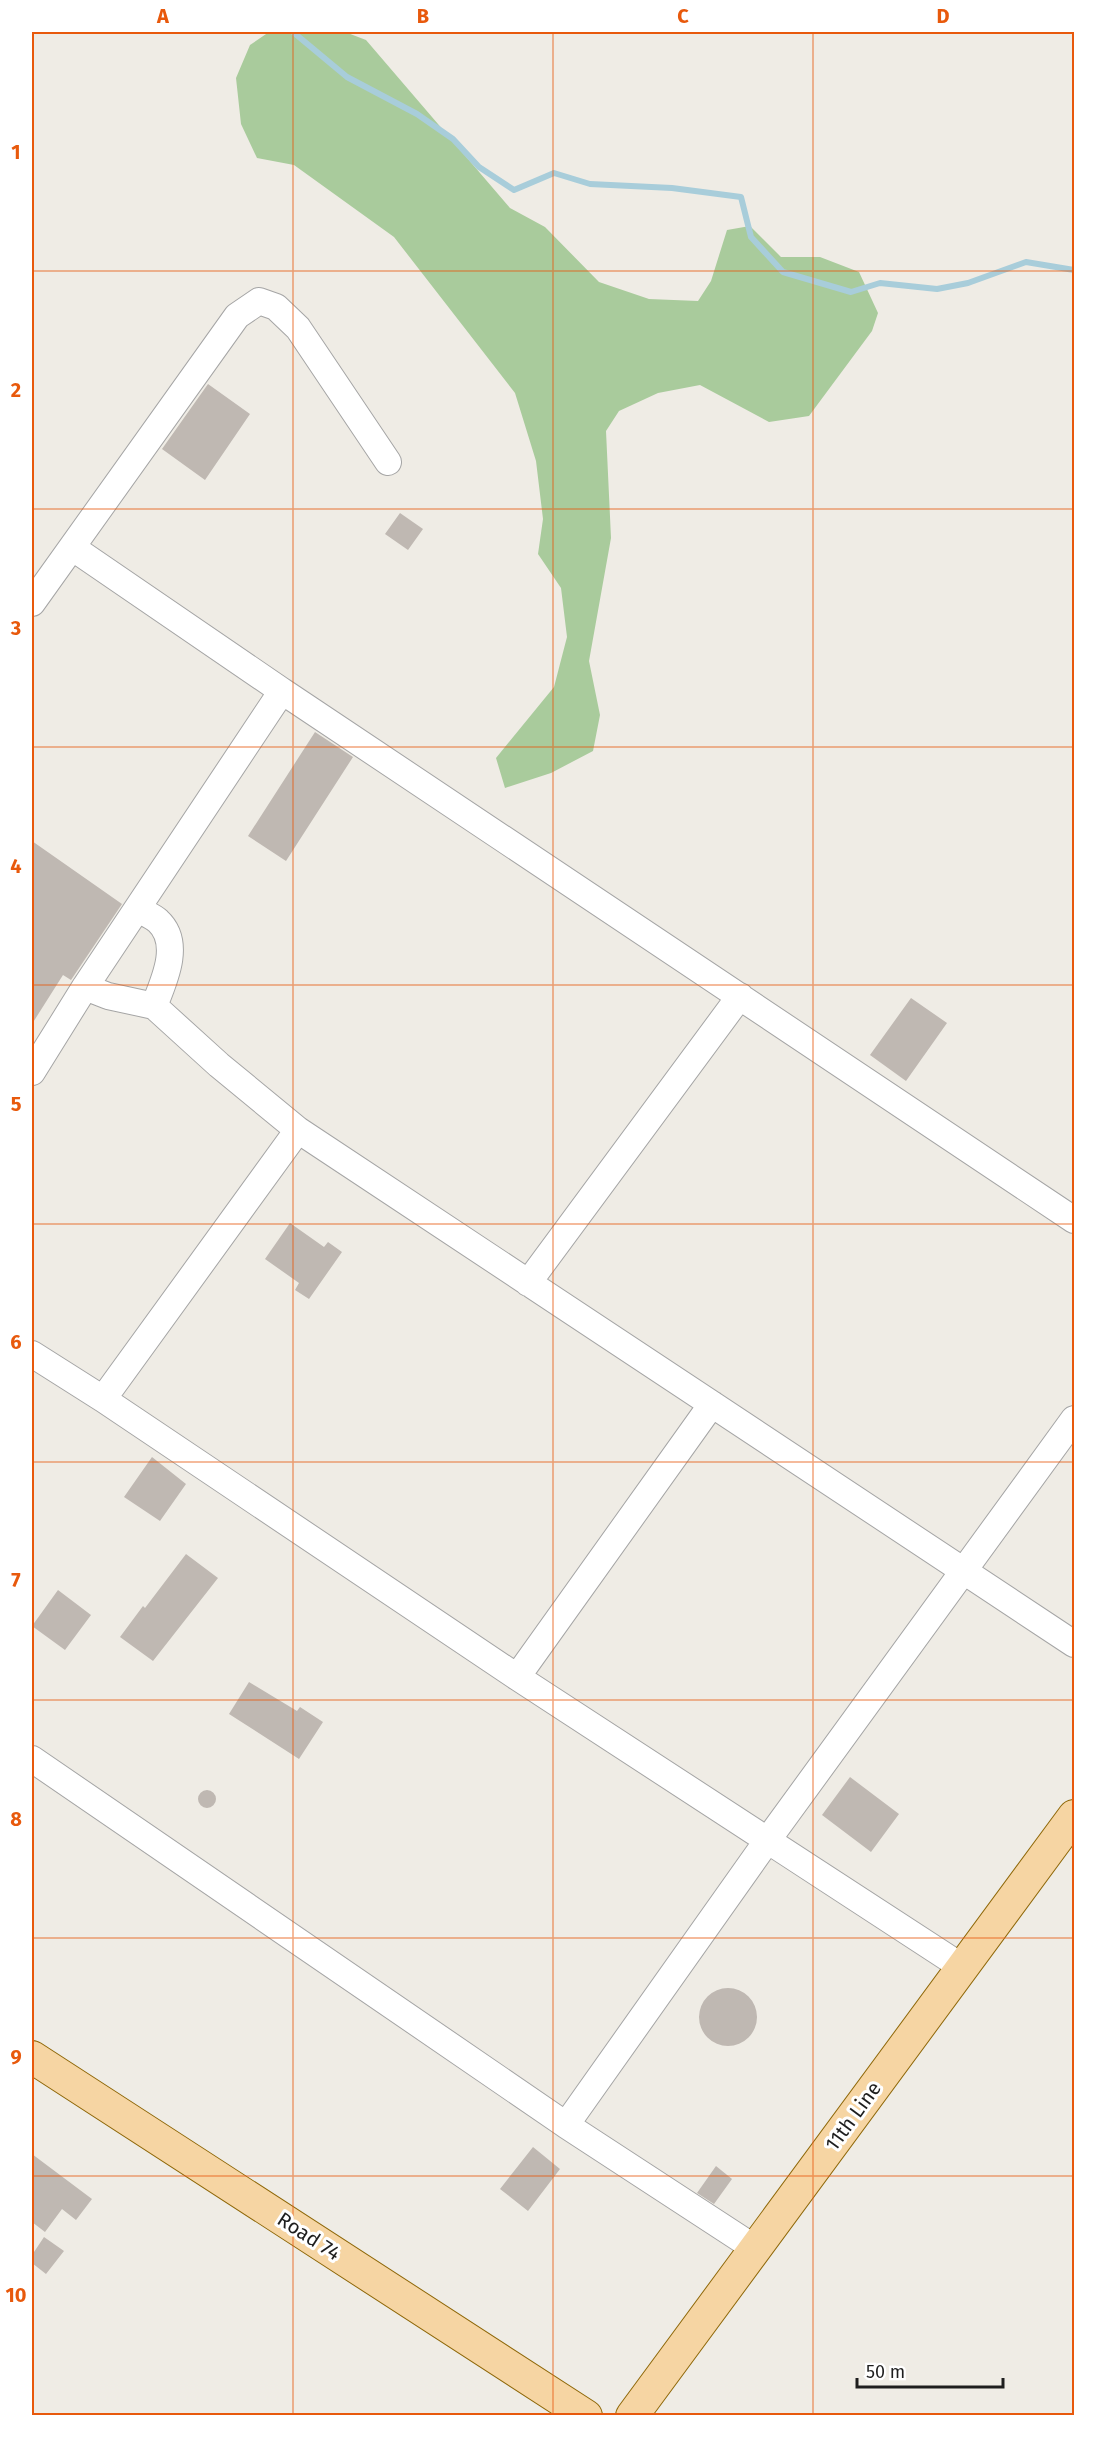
<svg xmlns="http://www.w3.org/2000/svg" width="1106" height="2447" font-family="'Fira Sans',sans-serif">
	<style>
		.forest { fill: #a9cb9c }
		.lines { fill: none; stroke-linecap: round; stroke-linejoin: round }
		.stream { stroke: #a8cdda; stroke-width: 6 }
		.building { fill: #bfb8b2 }
		.minor-casing { stroke: #a5a5a5; stroke-width: 28 }
		.major-casing { stroke: #8f6809; stroke-width: 34 }
		.minor { stroke: #fff; stroke-width: 26 }
		.major { stroke: #f6d5a3; stroke-width: 32 }
		.grid { fill: none; stroke: #e8590c; stroke-width: 1.5; stroke-opacity: 0.55 }
		.labels { text-anchor: middle; stroke-width: 6; stroke-linejoin: round; paint-order: stroke }
		.street-label { font-size: 20px; fill: #1e1e1e; stroke: #fff }
		.neatline { fill: none; stroke: #e8590c; stroke-width: 2 }
		.grid-label { font-size: 20px; text-anchor: middle; font-weight: bold; fill: #e8590c }
	</style>
	<rect width="100%" height="100%" fill="#efece5"/>
	<path class="forest" d="M269 32H345L366 40 510 208 545 227 599 282 649 299 698 301 711 281 727 230 750 226 781 257H820L859 272 878 313 872 331 809 416 769 422 700 385 658 393 619 411 606 431 611 538 589 661 600 715 593 751 551 773 505 788 496 758 554 687 567 637 561 588 538 554 543 519 536 461 515 393 394 237 294 165 257 158 241 124 236 78 250 45Z"/>
	<g class="lines">
		<path class="stream" d="M293 32 347 77 417 114 453 139 479 167 514 190 554 173 590 184 672 188 741 197 751 237 783 272 851 292 880 283 937 289 968 283 1026 262 1074 270"/>
	</g>
	<path class="building" d="M208 384 250 414 205 480 162 449Z
		M400 513 423 529 408 550 385 534Z
		M315 732 353 757 286 861 248 836Z
		M32 841 122 904 71 980 63 975 32 1024Z
		M911 998 947 1023 906 1081 870 1055Z
		M290 1223 324 1247 328 1242 342 1252 309 1299 295 1290 299 1283 265 1259Z
		M152 1457 186 1484 160 1521 124 1497Z
		M186 1554 218 1578 153 1661 120 1637 143 1606 145 1608Z
		M58 1590 91 1615 65 1650 32 1626Z
		M249 1682 297 1711 300 1707 323 1722 299 1759 229 1714Z
		M850 1777 899 1814 871 1852 822 1815Z
		M198 1799a9 9 0 1 1 18 0a9 9 0 1 1-18 0Z
		M699 2017a29 29 0 1 1 58 0a29 29 0 1 1-58 0Z
		M533 2147 560 2169 528 2211 500 2189Z
		M32 2154 92 2199 76 2220 62 2209 45 2232 32 2222Z
		M716 2166 732 2179 714 2204 697 2193Z
		M44 2237 64 2251 46 2274 32 2263V2255Z"/>
	<g class="lines">
		<defs>
			<path id="minor" d="M73 548 282 691
				M32 603 237 316 259 301 276 307 298 328 388 462
				M137 909C144 913 153 916 158 921 182 943 164 981 154 1006L219 1065 298 1130 1074 1644
				M85 987 108 996 154 1006
				M32 1072 85 987 282 691 1074 1220
				M528 1283 740 996
				M32 1354 103 1399 517 1677 962 1967
				M103 1399 298 1130
				M517 1677 712 1404
				M32 1759 566 2125 756 2249
				M566 2125 767 1841 1074 1419"/>
			<path id="major" d="M32 2057 586 2416
				M632 2416 1074 1816"/>
		</defs>
		<use href="#minor" class="minor-casing"/>
		<use href="#major" class="major-casing"/>
		<use href="#minor" class="minor"/>
		<use href="#major" class="major"/>
	</g>
	<path class="grid" d="M293 32V2416M553 32V2416M813 32V2416M32 271H1074M32 509H1074M32 747H1074M32 985H1074M32 1224H1074M32 1462H1074M32 1700H1074M32 1938H1074M32 2176H1074"/>
	<g class="labels">
		<g class="street-label">
			<text transform="translate(853 2116) rotate(-54)" y="7">11th Line</text>
			<text transform="translate(309 2236) rotate(33)" y="7">Road 74</text>
		</g>
	</g>
	<rect width="1106" height="2447" fill="none" stroke="#ffffff" stroke-width="66"/>
	<path d="M857 2378v9h146v-9" fill="none" stroke="#1e1e1e" stroke-width="3"/>
	<text x="866" y="2378" font-size="18" fill="#1e1e1e" stroke="#ffffff" stroke-width="4.5" paint-order="stroke">50 m</text>
	<rect x="33" y="33" width="1040" height="2381" class="neatline"/>
	<g class="grid-label">
		<text x="163" y="23">A</text>
		<text x="423" y="23">B</text>
		<text x="683" y="23">C</text>
		<text x="943" y="23">D</text>
		<text x="16" y="159">1</text>
		<text x="16" y="397">2</text>
		<text x="16" y="635">3</text>
		<text x="16" y="873">4</text>
		<text x="16" y="1111">5</text>
		<text x="16" y="1349">6</text>
		<text x="16" y="1587">7</text>
		<text x="16" y="1826">8</text>
		<text x="16" y="2064">9</text>
		<text x="16" y="2302">10</text>
	</g>
</svg>
